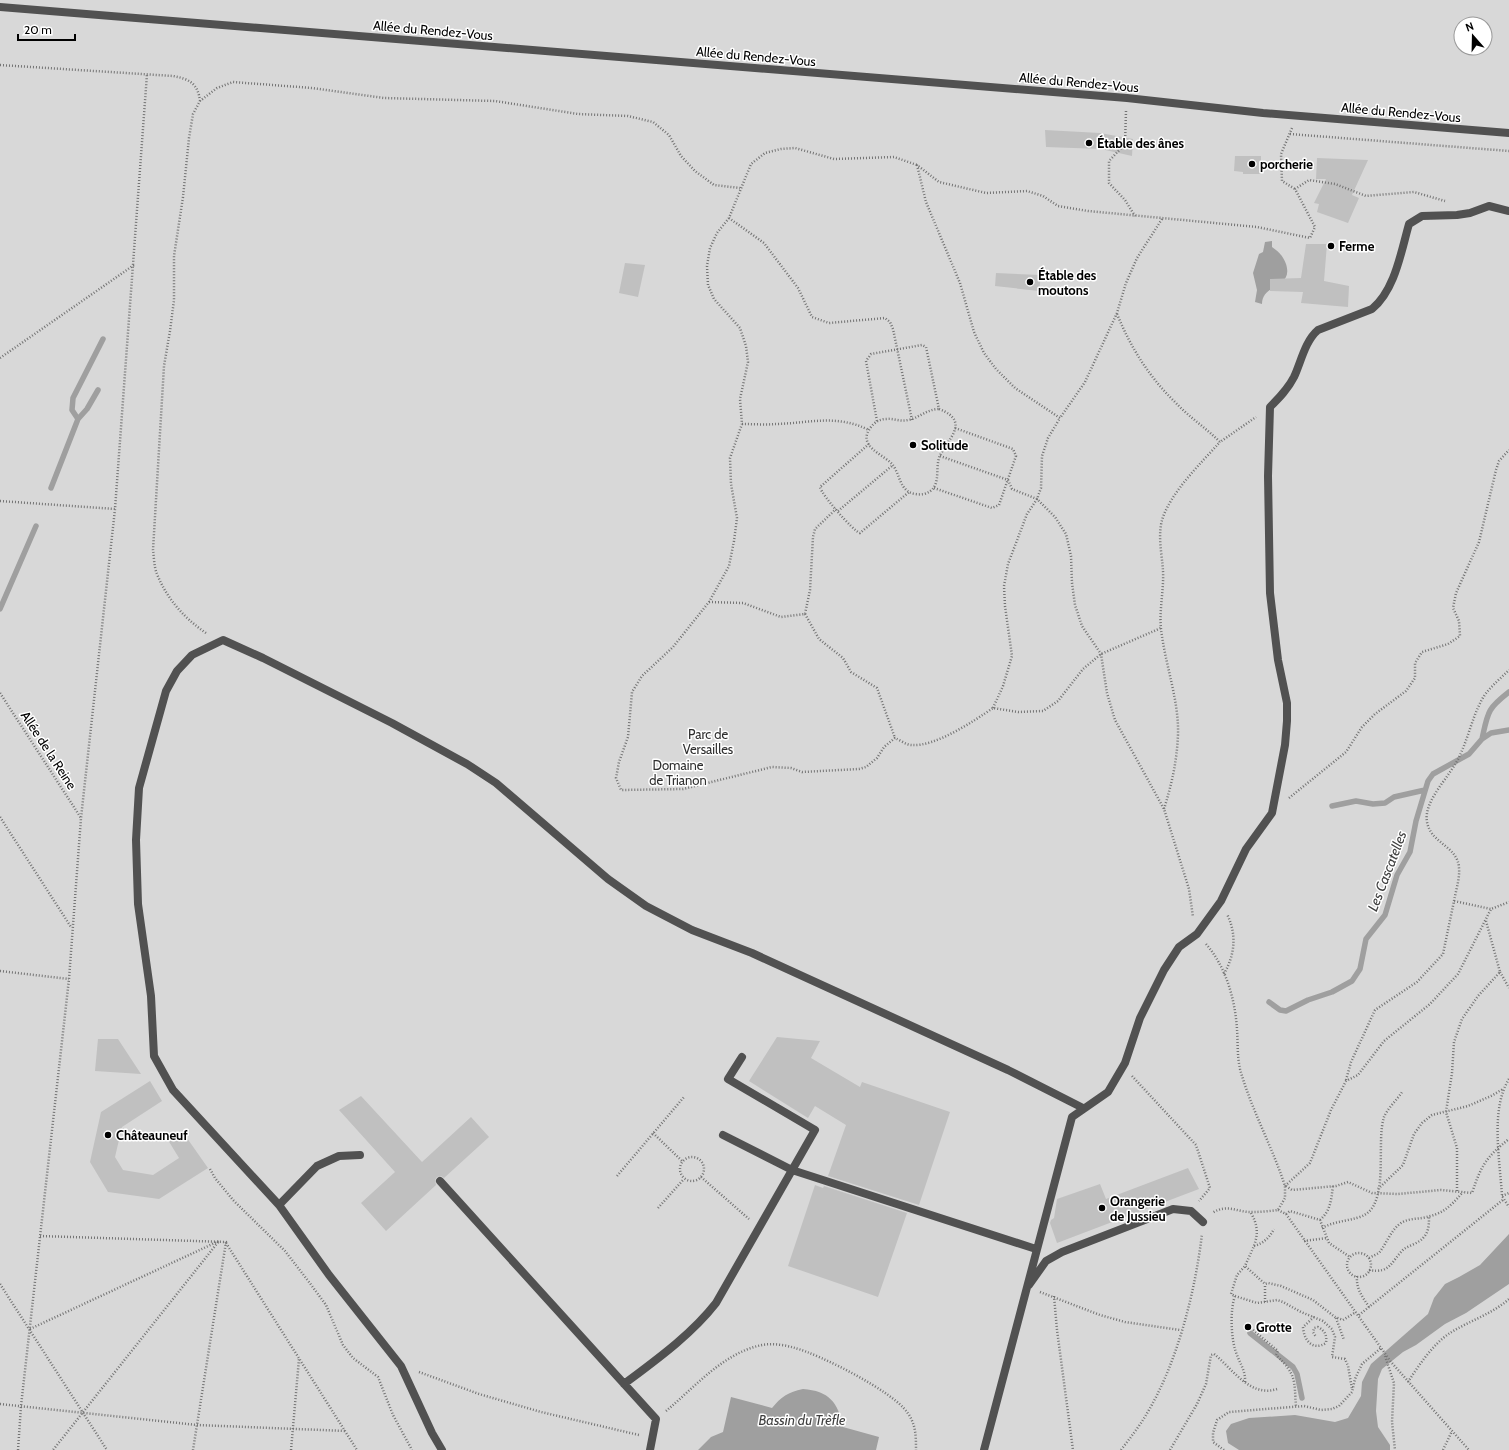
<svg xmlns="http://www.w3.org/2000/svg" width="1509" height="1450" font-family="Cabin,sans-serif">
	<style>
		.green { fill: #d8d8d8; fill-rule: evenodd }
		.water { fill: #9f9f9f }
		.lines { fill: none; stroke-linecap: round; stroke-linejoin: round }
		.stream { stroke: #9f9f9f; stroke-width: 5.5 }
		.building { fill: #c0c0c0 }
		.path { stroke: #737373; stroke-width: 2.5; stroke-dasharray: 1 2; stroke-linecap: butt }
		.lane { stroke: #515151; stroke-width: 8 }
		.poi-dot { fill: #000; stroke: #fff; stroke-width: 1.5 }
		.labels { text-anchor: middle; stroke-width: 3; stroke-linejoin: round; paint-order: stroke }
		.street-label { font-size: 13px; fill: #000; stroke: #fff }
		.poi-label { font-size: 13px; font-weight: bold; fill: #000; stroke: #fff; text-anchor: start }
		.park-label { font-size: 13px; fill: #2f2f2f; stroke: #fff }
		.water-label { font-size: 14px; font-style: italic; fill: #404040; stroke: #fff }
	</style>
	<rect width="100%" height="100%" fill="#fff"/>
	<path class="green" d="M0 0H1509V1450H0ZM1461 24H1485V48H1461Z"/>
	<path class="water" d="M1272 241V247C1279 252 1283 256 1286 264 1294 289 1262 283 1262 304L1255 302 1257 290 1253 273 1259 254 1263 252 1265 242Z
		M1509 1234V1284L1466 1313 1445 1324 1416 1345 1403 1352 1382 1369 1378 1379 1376 1411 1378 1427 1390 1445V1450H1239L1228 1443 1226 1431 1231 1424 1249 1418 1295 1415 1335 1422 1348 1418 1361 1396 1362 1382 1371 1364 1428 1314 1434 1298 1445 1284 1459 1277 1480 1265Z
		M803 1389C829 1391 838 1402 843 1427L879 1437 876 1450H698L711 1437 723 1432 731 1397 772 1408C781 1397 788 1392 803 1389Z"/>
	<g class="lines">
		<path class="stream" d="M78 419 87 409 98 390
			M51 488 78 419 72 410 73 398 103 339
			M0 609 36 526
			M1482 739C1488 712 1487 709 1509 692
			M1332 806 1356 801 1373 804 1385 803 1394 797 1425 790
			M1269 1002 1280 1010 1286 1011 1308 1000 1332 992 1352 981 1360 969 1366 939 1385 915 1397 875 1410 852 1416 821 1428 781 1433 774 1469 754 1482 739 1491 733 1509 730
			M1250 1333 1293 1367 1297 1374 1302 1398"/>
	</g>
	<path class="building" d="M1045 130 1100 133 1133 139 1132 156 1101 149 1046 147Z
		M1235 156H1261V174H1243V172L1234 171Z
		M1317 158 1368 160 1352 195 1359 198 1348 223 1317 212 1319 204 1314 203 1326 179H1316Z
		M1306 244H1327L1324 281 1349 286 1348 307 1301 303 1303 292 1270 291V279L1301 278Z
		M625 263 645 265 638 297 619 293Z
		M996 273 1041 275 1039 291 995 286Z
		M777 1037 820 1041 811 1058 860 1087 862 1082 950 1112 919 1205 828 1176 846 1125 815 1106 808 1118 749 1081Z
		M98 1039H118L141 1074 95 1071Z
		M150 1081 162 1101 122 1127 115 1157 123 1170 153 1175 179 1158 168 1140 182 1131 208 1168 159 1199 108 1192 90 1162 101 1112Z
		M361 1096 422 1162 471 1117 489 1137 444 1178 441 1176 437 1177 435 1180 436 1185 386 1231 361 1203 395 1172 339 1110Z
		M1188 1168 1199 1189 1057 1243 1050 1223 1051 1220 1054 1218 1057 1199 1100 1184 1106 1199Z
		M815 1185 823 1188 824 1186 907 1213 878 1297 788 1266Z"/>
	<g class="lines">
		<path class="path" d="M0 65 173 76C190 79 198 84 200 101
			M1126 111 1125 144 1109 161V183L1125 200 1135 216
			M1292 128 1281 154 1282 181 1295 189
			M1290 134 1509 151
			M729 218 717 233 710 248 707 266 708 285 714 299 740 328 746 346 748 362 740 399 742 424 730 458 731 484 737 518 734 541 729 566 709 602 673 647 642 676 632 692 628 737 619 762 616 778 621 790 683 789 772 767 791 768 802 772 859 769 866 767 877 758 884 747 895 738C900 740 906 745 912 745 935 747 974 721 993 708L1018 712 1043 711 1058 701 1083 669 1101 654 1161 628
			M1162 219 1137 258 1126 283 1117 313 1085 382 1060 418 1015 388 996 369 984 353 974 332 960 283 926 202 917 165 939 182 986 193 1027 191 1043 196 1058 206 1088 211 1257 227 1310 238 1315 227 1295 189 1309 180 1335 184 1366 196 1414 192 1445 201
			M1117 314C1131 348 1149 377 1176 403 1189 417 1206 428 1220 442L1256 417
			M0 358 134 265
			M939 409C973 422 945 441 939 458 935 471 942 489 924 494 919 495 913 494 909 492 899 486 899 472 892 464 883 454 856 446 871 427 875 422 880 419 886 419 893 418 900 422 908 420 919 418 927 409 939 409Z
			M912 420 893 329 890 322 885 318 829 323 812 317 798 288 764 243 729 218 751 164 765 153 781 149 795 148 834 159 894 157 917 165
			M877 421 866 361 871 354 922 345 926 347 939 409
			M742 424C753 424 765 425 776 424 811 423 836 414 869 430
			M869 444 820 487C821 494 853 531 860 533L909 492
			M940 456 1008 480 1012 489 1037 499 1055 517 1066 534 1071 556 1072 583 1075 605 1082 626 1101 654 1107 693 1115 720 1164 809 1189 889 1193 917
			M934 488 992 508 999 505 1016 456 1013 449 955 428
			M0 501 115 509
			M838 511 893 465
			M709 602 743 603 781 617 805 614 810 590 813 537 815 529 836 509
			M805 614 819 639 843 658 851 672 877 688 895 738
			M206 633C184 618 167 599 157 574 154 567 154 557 153 550L164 366 170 331 174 300V256L183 197 189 138 193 114 200 101 217 88 233 82 312 88 384 98 495 101 578 114 628 116 653 122 669 135 681 156 695 171 714 185 740 188
			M0 693 81 818
			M993 708 1003 686 1012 656 1005 606 1004 586 1008 564 1027 514 1037 499 1041 488 1042 456 1048 438 1060 418
			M1289 798 1346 752 1362 727 1375 714 1406 691 1415 678V663L1422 652 1448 644 1460 636 1459 621 1453 608 1456 593 1479 542 1496 470 1499 461 1509 450
			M1164 809C1172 783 1177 761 1178 734 1179 700 1165 664 1161 629 1159 610 1164 590 1163 571 1162 554 1157 534 1163 517 1173 490 1201 463 1220 442
			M0 817 71 927
			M1454 901C1456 890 1460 878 1459 868 1458 846 1431 844 1427 822 1423 800 1452 775 1460 755 1469 736 1473 714 1484 696 1491 686 1501 678 1509 670
			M1206 944C1226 967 1235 999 1237 1029 1238 1042 1237 1056 1240 1069 1251 1109 1272 1146 1285 1186V1198L1278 1210C1270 1211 1261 1212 1253 1212 1238 1213 1228 1203 1212 1213
			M0 971 69 979
			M1500 972 1509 988
			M1224 974C1235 954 1237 935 1227 914
			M1132 1076 1196 1145 1210 1188 1199 1201
			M1509 1079C1490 1109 1500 1161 1502 1196L1509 1207
			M1346 1080 1351 1062 1375 1010 1417 982 1443 954 1454 901 1491 909
			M653 1133 682 1161
			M680 1169a12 12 0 1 1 24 0a12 12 0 1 1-24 0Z
			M210 1169 215 1178 233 1200 285 1251 309 1282 326 1305 343 1345 353 1358 378 1377 393 1415 412 1450
			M617 1176 684 1097
			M701 1177 749 1219
			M1285 1186 1310 1163 1331 1110 1346 1081 1358 1075 1384 1041 1430 1004 1458 974 1491 909 1509 902
			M1286 1186 1292 1190 1336 1186 1348 1182 1372 1193 1398 1194 1441 1190 1472 1193C1481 1166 1486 1157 1509 1139
			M1378 1189 1403 1165 1414 1134 1422 1123 1432 1115 1468 1106 1491 1096 1503 1089
			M1457 1191V1148L1446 1112 1452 1073 1454 1042 1462 1019 1478 996 1500 972 1486 921
			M1502 1196 1509 1193
			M658 1208 684 1179
			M1278 1210 1286 1214 1391 1362 1469 1450
			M1251 1213C1263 1234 1254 1245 1245 1266L1265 1284 1268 1283 1281 1286 1313 1300 1335 1317 1343 1320 1356 1312
			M1286 1214 1290 1211 1320 1220 1329 1243 1350 1257
			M1320 1220C1331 1210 1331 1200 1333 1186
			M1322 1228C1336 1220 1355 1221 1366 1214 1389 1199 1376 1141 1384 1117 1387 1109 1397 1100 1402 1092
			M40 1236 226 1242 193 1450
			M1304 1241 1327 1238
			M226 1243 357 1450
			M1254 1246C1264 1243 1269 1238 1274 1229
			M1347 1265a12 12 0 1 1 24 0a12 12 0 1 1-24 0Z
			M1369 1258 1379 1253C1387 1243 1390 1231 1401 1223 1407 1219 1415 1219 1422 1218 1443 1214 1449 1208 1463 1192
			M1369 1270C1391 1274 1391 1261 1404 1249 1410 1245 1419 1243 1423 1238 1429 1232 1429 1224 1429 1217
			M1357 1276C1356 1289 1362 1296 1369 1307
			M0 1284 107 1450
			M1040 1292 1100 1315 1125 1322 1180 1330
			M1054 1296 1057 1330 1073 1450
			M1235 1296 1257 1303 1277 1300 1283 1302 1301 1312 1323 1321 1332 1329 1335 1337 1332 1357 1345 1359 1348 1366 1352 1389
			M1265 1302V1284
			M1359 1315 1504 1199
			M1314 1317 1303 1327C1304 1341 1313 1351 1326 1343 1327 1335 1325 1331 1318 1327L1314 1328 1313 1332 1316 1337
			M1336 1318 1344 1340
			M30 1329 219 1241 53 1450
			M1253 1330 1278 1351 1276 1355C1297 1375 1294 1380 1296 1407
			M1385 1356 1394 1383 1392 1422 1395 1450
			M419 1372 479 1394 541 1412 639 1435
			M1245 1382C1246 1370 1238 1361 1235 1349 1231 1336 1230 1309 1235 1296L1231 1294 1237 1275 1245 1266
			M1408 1382C1419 1365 1433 1344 1450 1333 1469 1321 1492 1314 1509 1299
			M0 1404 197 1425 346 1431
			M666 1411C695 1387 723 1353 762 1345 773 1343 785 1345 795 1348 821 1355 892 1391 907 1412 916 1424 916 1436 916 1450
			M18 1450 21 1406 69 979 81 818 115 509 147 74
			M291 1450 299 1359
			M1121 1450C1130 1438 1139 1427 1146 1415 1177 1364 1195 1293 1202 1234
			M1170 1450 1197 1404 1206 1384 1211 1355 1214 1354C1232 1368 1250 1398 1277 1389
			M1224 1450 1213 1442V1433L1217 1420 1229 1412 1304 1406 1321 1410 1332 1409 1339 1406 1352 1392 1355 1379 1362 1364 1381 1348
			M1443 1450 1452 1431"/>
		<path class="lane" d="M0 7 1127 98 1263 113 1509 133
			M723 1135 792 1170 1036 1249
			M440 1181 656 1419 650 1450
			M279 1205 317 1166 339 1156 360 1155
			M1029 1285 1046 1261 1062 1252 1173 1209 1191 1211 1203 1222
			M624 1384C656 1360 691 1335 716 1303L815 1130 728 1079 742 1057
			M442 1450 432 1433 401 1366 329 1275 279 1205 173 1090 154 1056 151 996 138 904 136 840 139 788 166 691 177 671 192 655 223 640 263 658 392 723 467 764 496 783 608 879 646 906 692 930 752 953 1008 1070 1083 1108
			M984 1450 1072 1117 1108 1092 1125 1063 1140 1018 1164 970 1179 947 1197 934 1221 901 1246 849 1272 813 1285 745 1287 721V703L1278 660 1270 593 1268 476 1270 407C1279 398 1288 389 1294 377 1301 362 1305 341 1318 330L1372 309C1395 290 1401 252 1409 224L1422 216 1457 215 1470 213 1489 206 1509 211"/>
	</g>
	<g class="poi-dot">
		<circle cx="1089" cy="143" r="4"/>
		<circle cx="1252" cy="164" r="4"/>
		<circle cx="1331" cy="246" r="4"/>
		<circle cx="1030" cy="282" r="4"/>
		<circle cx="913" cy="445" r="4"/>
		<circle cx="108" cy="1135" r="4"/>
		<circle cx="1102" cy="1208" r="4"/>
		<circle cx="1248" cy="1327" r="4"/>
	</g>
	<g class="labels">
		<g class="street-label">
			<text transform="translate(433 30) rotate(5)" y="5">Allée du Rendez-Vous</text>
			<text transform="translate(756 56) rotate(5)" y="5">Allée du Rendez-Vous</text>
			<text transform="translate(1079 82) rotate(5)" y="5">Allée du Rendez-Vous</text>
			<text transform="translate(1401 112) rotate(5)" y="5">Allée du Rendez-Vous</text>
			<text transform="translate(49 750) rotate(57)" y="5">Allée de la Reine</text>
		</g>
		<g class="poi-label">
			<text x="1097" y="148">Étable des ânes</text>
			<text x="1260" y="169">porcherie</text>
			<text x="1339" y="251">Ferme</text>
			<text x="1038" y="280">Étable des<tspan x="1038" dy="15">moutons</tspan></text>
			<text x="921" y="450">Solitude</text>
			<text x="116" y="1140">Châteauneuf</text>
			<text x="1110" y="1206">Orangerie<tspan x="1110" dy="15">de Jussieu</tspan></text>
			<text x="1256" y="1332">Grotte</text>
		</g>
		<g class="park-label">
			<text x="708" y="739">Parc de<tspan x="708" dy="15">Versailles</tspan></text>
			<text x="678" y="770">Domaine<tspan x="678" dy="15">de Trianon</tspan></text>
		</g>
		<g class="water-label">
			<text transform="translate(1387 871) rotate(-69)" y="5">Les Cascatelles</text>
			<text x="802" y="1425">Bassin du Trèfle</text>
		</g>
	</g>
	<g transform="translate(1473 36) rotate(340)"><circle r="19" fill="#ffffff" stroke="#999999"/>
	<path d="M0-3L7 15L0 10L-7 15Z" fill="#000000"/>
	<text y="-6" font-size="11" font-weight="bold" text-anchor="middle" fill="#000000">N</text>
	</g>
	<path d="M18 34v6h57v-6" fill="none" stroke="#000000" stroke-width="2"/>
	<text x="24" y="34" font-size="12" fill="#000000" stroke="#ffffff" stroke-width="3" paint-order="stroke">20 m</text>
</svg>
